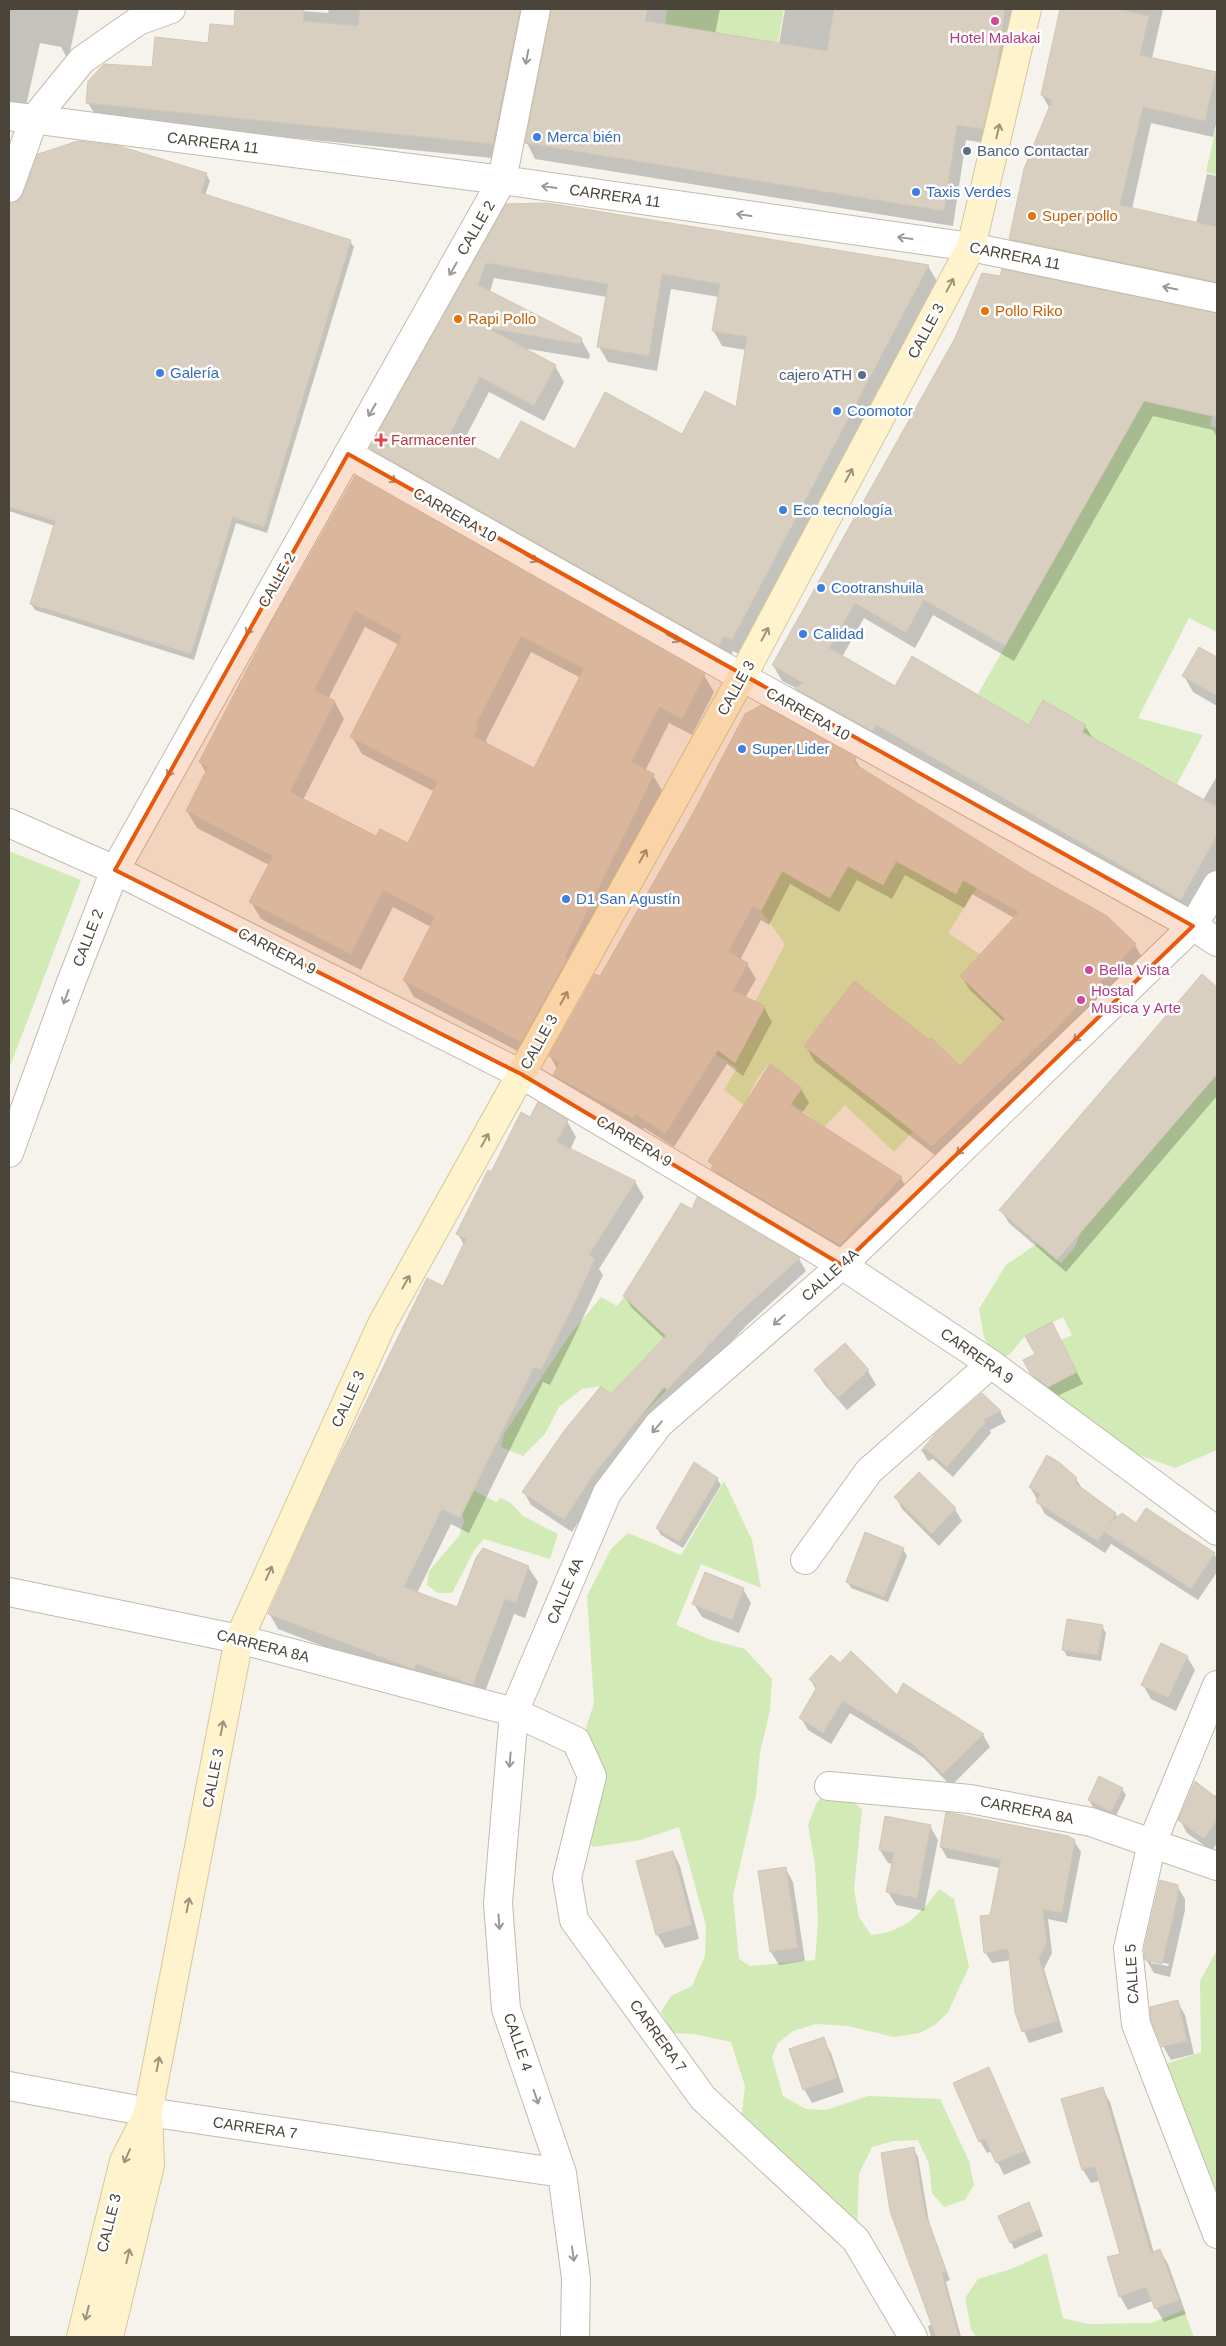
<svg xmlns="http://www.w3.org/2000/svg" width="1226" height="2346" font-family="Helvetica,sans-serif">
	<style>
		.green { fill: #d2eab5 }
		.shadow { fill: #0003; fill-rule: evenodd }
		.building { fill: #d8cfc1; stroke: #d3c7b4; fill-rule: evenodd }
		.lines { fill: none; stroke-linecap: round; stroke-linejoin: round }
		.street-casing { stroke: #c2bbae; stroke-width: 30 }
		.secondary-casing { stroke: #d6c79b; stroke-width: 30 }
		.street { stroke: #fff; stroke-width: 28 }
		.secondary { stroke: #fff3cd; stroke-width: 28 }
		.oneway { stroke: #9c9892 }
		.oneway2 { stroke: #9c937c }
		.marked { fill: #e8590c; fill-opacity: 0.2; stroke: #e8590c; stroke-width: 4; stroke-linejoin: round }
		.hotel-dot { fill: #d1479c; stroke: #fff; stroke-width: 2 }
		.shop-dot { fill: #3f7fe0; stroke: #fff; stroke-width: 2 }
		.service-dot { fill: #5c6f8a; stroke: #fff; stroke-width: 2 }
		.food-dot { fill: #e8710a; stroke: #fff; stroke-width: 2 }
		.health-dot { fill: #e0444e; stroke: #fff; stroke-width: 2 }
		.labels { text-anchor: middle; stroke-width: 5; stroke-linejoin: round; paint-order: stroke }
		.hotel-label { font-size: 15px; fill: #b23c85; stroke: #fff; text-anchor: start }
		.shop-label { font-size: 15px; fill: #366cbe; stroke: #fff; text-anchor: start }
		.street-label { font-size: 15px; fill: #4b4439; stroke: #fff }
		.service-label { font-size: 15px; fill: #4e5e75; stroke: #fff; text-anchor: start }
		.food-label { font-size: 15px; fill: #c56008; stroke: #fff; text-anchor: start }
		.health-label { font-size: 15px; fill: #be3a42; stroke: #fff; text-anchor: start }
	</style>
	<rect width="100%" height="100%" fill="#f6f3ec"/>
	<path class="green" d="M667 9H784L778 43 665 25Z
		M1217 123V175L1206 172Z
		M1144 401 1212 416 1210 426 1217 428V632L1189 618 1138 718 1203 735 1177 784 1156 772 1135 809 1082 732 1086 725 1044 700 1029 726 978 694Z
		M862 842 860 872 883 885 897 861 956 893 964 878 977 888 948 933 980 954 960 976 1005 1019 960 1066 931 1038 898 1072 920 1124 894 1152 845 1105 824 1127 791 1103 802 1087 769 1064 757 1079 744 1105 724 1090 737 1068 704 1047 755 1002 785 944 761 911 785 863 809 886 830 898Z
		M9 851 81 880 9 1069Z
		M1217 1074V1450L1175 1468 1131 1452 1039 1392 1077 1372 1061 1340 1072 1335 1063 1317 1025 1336 1011 1353 996 1363 984 1337 979 1309 1006 1265 1038 1243 1061 1263 1075 1247 1081 1232Z
		M601 1297 617 1306 624 1297 666 1336 640 1364 667 1390 640 1417 601 1386 582 1389 559 1407 545 1434 523 1456 501 1447 504 1434 569 1336Z
		M724 1481 752 1540 761 1588 701 1564 676 1625 711 1640 745 1649 772 1679 770 1710 760 1753 756 1795 733 1896 739 1959 750 1966 815 1960 818 1922 815 1865 808 1825 816 1804 825 1792 843 1795 862 1809 854 1889 859 1917 871 1935C905 1932 919 1915 939 1889L954 1899 969 1967 948 2012 936 2024 920 2033 894 2037 848 2026 816 2024 793 2031 778 2043 772 2057 783 2096 806 2109 826 2110 868 2096 940 2099 969 2161 974 2185 965 2200 944 2207 932 2193 929 2164 918 2140 894 2141 872 2147 859 2174 857 2229 741 2121 745 2086 731 2042 694 2034 673 2033 661 2012 671 1996 692 1986 705 1956 706 1926 679 1827 641 1840 593 1847 576 1825 582 1740 594 1703 587 1596 611 1549 628 1533 681 1555Z
		M467 1487 496 1502 501 1498 511 1503 523 1516 558 1534 550 1559 484 1539 475 1549 452 1593H438L427 1585 429 1571 459 1536 464 1522 462 1512Z
		M1217 1950V2227L1142 2072 1201 2052 1200 1981Z
		M1047 2253 1063 2318 1088 2324 1151 2323 1184 2310 1194 2337H976L971 2329 965 2298 978 2279 1011 2269Z"/>
	<path class="shadow" d="M9 9H79L69 56H66L61 47 40 43 26 106 9 113Z
		M236 9H278L328 13 329 9H547L502 159 97 118 88 103 153 69 209 44 235 27Z
		M548 9H720L715 34 779 44 785 9H1016L991 144 966 140 953 226 535 159 527 143 553 11Z
		M1062 9H1163L1152 58 1217 72V120L1213 137 1151 123 1132 209 1196 224 1207 174 1217 176V296L1019 254 1010 239 1050 109 1042 95Z
		M206 174 210 181 205 195 350 241 354 247 267 533 236 523 194 660 35 610 31 604 55 526 9 511V213L11 204Z
		M507 205 928 266 937 281 741 655 733 651 728 661 380 464 371 448ZM494 278 607 297 599 347 608 362 657 371 671 289 719 297 713 330 722 346 746 350 737 409 683 436 499 462 463 442 489 392 544 421 564 382 555 366 522 348 589 359 590 355 581 339 490 292Z
		M1217 314V437L1213 430 1153 416 1014 661 933 615 915 648 864 618 842 657 895 688 1030 727 1085 726 1094 740 1203 800 1217 776V867L1190 915 885 740 881 746 805 704 796 688 782 681 773 665 1214 315Z
		M355 478 704 675 714 692 692 735 669 723 645 771 653 775 663 792 531 1058 414 997 404 980 431 927 393 907 361 970 261 919 251 902 269 865 197 828 187 811 206 773 200 762ZM365 627 399 645 352 737 362 754 435 792 408 845 377 838 303 800 344 719 335 702 328 699ZM531 652 581 678 535 770 487 745 486 740Z
		M1200 649 1217 659V706L1193 692 1184 676Z
		M855 759 862 771 1135 945 1143 959 941 1160 814 1061 806 1046 960 1068 1004 1022 970 990 961 976 1014 918 972 894 964 908 905 875 892 899 857 880 839 912 790 884 769 925 761 920 740 960 747 964 756 979 745 998 764 1007 772 1022 743 1076 727 1064 674 1147 644 1128 642 1132 563 1089 554 1075 557 1069 550 1056 600 978Z
		M1202 976 1217 989V1096L1066 1272 1009 1223 1001 1210Z
		M801 1089 809 1103 801 1114 901 1178 909 1192 848 1259 721 1183 710 1161Z
		M530 1119 567 1121 576 1137 570 1150 635 1182 644 1197 599 1269 603 1275 573 1339 550 1385 543 1382 469 1533 451 1524 417 1593 458 1609 528 1567 538 1582 525 1618 514 1614 482 1700 420 1683 278 1629 269 1613 443 1288 464 1245 458 1234 492 1173Z
		M799 1259 806 1271 746 1326 675 1402 599 1490 572 1532 531 1505 524 1492 665 1339 632 1308 624 1296Z
		M1057 1335 1083 1384 1055 1397 1038 1384 1031 1373Z
		M816 1370 868 1371 876 1385 847 1410 824 1384Z
		M982 1395 1000 1411 1006 1422 990 1430 991 1433 953 1477 933 1459 928 1461 922 1451 937 1434Z
		M919 1473 955 1509 962 1521 939 1546 902 1509 896 1497Z
		M717 1479 721 1485 683 1548 661 1535 657 1528Z
		M1076 1479 1083 1490 1115 1513 1118 1518 1214 1554 1217 1559V1572L1198 1600 1111 1544 1105 1553 1045 1514 1030 1487Z
		M903 1549 907 1556 888 1602 851 1588 847 1581Z
		M743 1589 751 1603 739 1633 702 1617 694 1604Z
		M1102 1626 1106 1633 1101 1661 1067 1656 1063 1649Z
		M1187 1657 1195 1670 1176 1711 1151 1699 1143 1685Z
		M810 1679 897 1697 904 1685 983 1735 990 1747 951 1786 924 1758 850 1713 831 1744 808 1730 801 1718 817 1691Z
		M1122 1789 1126 1795 1115 1818 1093 1807 1089 1800Z
		M1217 1794V1843L1212 1851 1187 1833 1180 1820Z
		M930 1826 938 1840 924 1911 896 1905 888 1892 893 1864 888 1863 880 1850Z
		M1074 1841 1081 1852 1067 1923 1048 1919 1052 1953 1044 1969 1063 2032 1029 2043 1016 2012 1011 1960 992 1963 985 1952 1000 1868 947 1858 941 1847Z
		M673 1852 680 1866 699 1939 665 1948 657 1934Z
		M785 1868 793 1882 805 1961 779 1965 771 1952Z
		M1177 1886 1185 1899V1910L1170 1977 1154 1973 1146 1959ZM1151 1960 1169 1964 1168 1966 1151 1963Z
		M1177 2001 1185 2015 1194 2054 1171 2060 1163 2046Z
		M823 2039 831 2053 844 2092 812 2103 804 2089Z
		M988 2069 1031 2163 1004 2175 992 2151 987 2153 980 2141Z
		M1102 2088 1110 2102 1154 2253 1160 2251 1168 2264 1186 2314 1164 2322 1152 2301 1128 2310 1120 2296 1122 2255 1099 2181 1091 2183 1083 2170Z
		M913 2148 918 2157 929 2222 950 2280 946 2282 961 2337H931L928 2326 933 2324Z
		M1032 2210 1043 2236 1014 2249 1011 2242Z"/>
	<path class="building" d="M235 9H304L303 21 358 26 360 9H520L493 144 86 103 88 81 104 64 152 67 155 37 208 43 210 24 234 26Z
		M551 9H647L645 21 827 51 834 9H1005L996 74 983 129 957 125 944 211 525 143Z
		M1060 9H1117L1149 16 1140 55 1216 72 1205 121 1143 107 1120 205 1217 227V282L1009 239 1024 169 1052 100 1041 95Z
		M78 141 119 146 207 173 201 193 351 240 264 527 233 517 191 654 30 604 55 521 9 507V208L10 203 19 200 23 194 38 154Z
		M547 203 929 265 732 640 724 636 719 646 369 448 506 204ZM486 263 608 284 597 347 649 356 662 274 720 284 712 331 747 337 736 407 705 391 682 434 605 392 575 449 521 421 499 460 450 434 480 377 534 406 556 365 488 328 580 344 582 338 478 285Z
		M1002 269 1217 313V417L1144 401 1005 646 924 600 906 633 855 603 829 648 895 686 912 656 1029 725 1043 700 1086 725 1082 732 1217 807V835L1181 900 876 725 872 731 794 688 803 683 772 665 955 338 982 273 1000 276Z
		M355 476 705 674 682 719 659 707 631 762 654 774 565 957 567 959 521 1042 403 980 435 917 383 890 351 954 249 902 273 856 186 811 208 767 199 762 269 627ZM355 611 402 636 350 737 438 782 408 843 380 829 376 836 290 792 335 701 314 690ZM521 636 584 668 534 768 473 736 479 726 476 724Z
		M1199 647 1217 657V696L1182 676Z
		M761 705 856 758 853 763 1030 873 1107 916 1136 944 1057 1028 932 1146 804 1046 854 981 929 1040 931 1038 960 1066 1005 1019 960 976 1019 912 963 880 956 894 896 861 883 885 848 866 830 898 782 871 761 911 753 906 728 952 748 963 733 991 765 1006 735 1063 718 1050 665 1134 636 1114 633 1118 553 1075 560 1062 549 1056 595 974 600 976 691 817 745 714Z
		M1202 974 1217 987V1074L1057 1260 999 1210Z
		M770 1064 802 1088 790 1105 902 1177 840 1245 711 1169 713 1165 708 1161Z
		M538 1102 568 1120 557 1142 636 1181 589 1255 595 1259 565 1323 541 1370 534 1367 460 1518 442 1509 404 1587 457 1607 476 1558 483 1548 529 1566 516 1603 505 1599 473 1685 416 1664 414 1669 410 1668 268 1614 327 1482 427 1278 443 1286 466 1239 456 1234 488 1170 491 1172 521 1112 530 1117Z
		M697 1197 800 1258 739 1313 667 1390 664 1387 592 1477 564 1520 522 1492 564 1431 601 1386 611 1394 666 1336 623 1296 681 1203 692 1209Z
		M1052 1322 1077 1372 1048 1387 1030 1373 1023 1360 1035 1354 1025 1336Z
		M845 1343 869 1370 838 1398 814 1370Z
		M982 1393 1001 1411 983 1420 986 1422 947 1467 926 1449 921 1451 936 1433Z
		M1047 1455 1060 1463 1077 1478 1075 1483 1116 1513 1110 1523 1122 1513 1136 1523 1146 1508 1215 1553 1191 1589 1104 1532 1098 1541 1036 1502 1040 1494 1029 1487Z
		M694 1462 718 1478 679 1542 656 1528Z
		M919 1472 956 1508 932 1534 894 1497Z
		M865 1532 904 1548 884 1597 846 1582Z
		M705 1572 744 1588 732 1620 692 1604Z
		M1067 1619 1103 1625 1098 1655 1062 1650Z
		M1161 1643 1188 1656 1168 1698 1141 1685Z
		M851 1651 897 1695 903 1683 984 1734 943 1774 915 1746 843 1701 823 1733 799 1718 817 1687 809 1679 831 1655 840 1663Z
		M1099 1776 1123 1788 1111 1812 1088 1800Z
		M1195 1781 1217 1798V1820L1204 1839 1178 1820Z
		M946 1812 1068 1836 1075 1840 1062 1913 1043 1909 1047 1942 1039 1958 1058 2021 1022 2032 1015 2012 1008 1949 984 1953 980 1916 990 1915 1001 1860 940 1847Z
		M885 1816 931 1825 917 1898 886 1892 894 1853 879 1850Z
		M673 1851 692 1925 656 1935 636 1861Z
		M786 1867 798 1948 770 1952 758 1871Z
		M1160 1880 1178 1885V1896L1162 1964 1145 1960 1144 1949Z
		M1178 2000 1187 2041 1162 2047 1151 2020 1150 2007Z
		M824 2037 837 2078 803 2090 789 2049Z
		M989 2067 1025 2151 996 2163 985 2139 979 2142 953 2083Z
		M1103 2087 1151 2253 1160 2249 1179 2300 1155 2309 1146 2287 1119 2297 1107 2257 1120 2254 1095 2167 1082 2170 1061 2099Z
		M914 2147 925 2212 946 2271 942 2273 959 2337H936L890 2211 881 2153Z
		M1029 2202 1040 2229 1010 2243 998 2216Z"/>
	<g class="lines">
		<defs>
			<path id="street" d="M9 116 502 180 971 247 1217 298
				M9 188 34 119 82 60 138 21 171 9
				M348 454 742 677 1193 926 1217 942
				M9 823 115 870 521 1074 842 1265 991 1364 1217 1531
				M9 1153 70 985 115 870 502 180 536 9
				M805 1560 869 1471 991 1364
				M9 1592 239 1639 514 1712 576 1741 592 1776 567 1878 574 1920 703 2098 856 2240 913 2337
				M1217 1685 1152 1843 1128 1948 1136 2024 1217 2234
				M829 1786 970 1799 1091 1822 1217 1866
				M9 2086 148 2112 562 2173
				M575 2337 576 2278 562 2173 506 2009 498 1903 514 1712 607 1493 659 1424 842 1265 1193 926 1217 885"/>
			<path id="secondary" d="M81 2337 124 2161 147 2116
				M109 2337 150 2165 148 2112 239 1639 382 1324 742 677 971 247 1027 9"/>
		</defs>
		<use href="#street" class="street-casing"/>
		<use href="#secondary" class="secondary-casing"/>
		<use href="#street" class="street"/>
		<use href="#secondary" class="secondary"/>
	</g>
	<defs><path id="oneway-shaft" d="M-6 0H5M1.5-3L5.5 0L1.5 3" fill="none" stroke-width="1.6" stroke-linecap="round" stroke-linejoin="round" transform="scale(1.25)"/></defs>
	<g class="oneway">
		<use href="#oneway-shaft" transform="translate(527 57) rotate(101)"/>
		<use href="#oneway-shaft" transform="translate(549 187) rotate(-172)"/>
		<use href="#oneway-shaft" transform="translate(744 215) rotate(-172)"/>
		<use href="#oneway-shaft" transform="translate(905 238) rotate(-172)"/>
		<use href="#oneway-shaft" transform="translate(453 269) rotate(120)"/>
		<use href="#oneway-shaft" transform="translate(1170 288) rotate(-168)"/>
		<use href="#oneway-shaft" transform="translate(372 410) rotate(120)"/>
		<use href="#oneway-shaft" transform="translate(390 478) rotate(30)"/>
		<use href="#oneway-shaft" transform="translate(531 558) rotate(30)"/>
		<use href="#oneway-shaft" transform="translate(250 628) rotate(119)"/>
		<use href="#oneway-shaft" transform="translate(673 638) rotate(30)"/>
		<use href="#oneway-shaft" transform="translate(171 770) rotate(119)"/>
		<use href="#oneway-shaft" transform="translate(66 997) rotate(110)"/>
		<use href="#oneway-shaft" transform="translate(1079 1036) rotate(136)"/>
		<use href="#oneway-shaft" transform="translate(962 1149) rotate(136)"/>
		<use href="#oneway-shaft" transform="translate(779 1320) rotate(139)"/>
		<use href="#oneway-shaft" transform="translate(657 1427) rotate(131)"/>
		<use href="#oneway-shaft" transform="translate(510 1760) rotate(95)"/>
		<use href="#oneway-shaft" transform="translate(499 1922) rotate(86)"/>
		<use href="#oneway-shaft" transform="translate(536 2097) rotate(71)"/>
		<use href="#oneway-shaft" transform="translate(573 2254) rotate(82)"/>
	</g>
	<g class="oneway2">
		<use href="#oneway-shaft" transform="translate(998 131) rotate(-77)"/>
		<use href="#oneway-shaft" transform="translate(950 285) rotate(-62)"/>
		<use href="#oneway-shaft" transform="translate(849 475) rotate(-62)"/>
		<use href="#oneway-shaft" transform="translate(765 634) rotate(-62)"/>
		<use href="#oneway-shaft" transform="translate(643 856) rotate(-61)"/>
		<use href="#oneway-shaft" transform="translate(564 998) rotate(-61)"/>
		<use href="#oneway-shaft" transform="translate(485 1140) rotate(-61)"/>
		<use href="#oneway-shaft" transform="translate(406 1282) rotate(-61)"/>
		<use href="#oneway-shaft" transform="translate(269 1573) rotate(-66)"/>
		<use href="#oneway-shaft" transform="translate(222 1728) rotate(-79)"/>
		<use href="#oneway-shaft" transform="translate(188 1905) rotate(-79)"/>
		<use href="#oneway-shaft" transform="translate(158 2064) rotate(-79)"/>
		<use href="#oneway-shaft" transform="translate(127 2156) rotate(114)"/>
		<use href="#oneway-shaft" transform="translate(128 2256) rotate(-77)"/>
		<use href="#oneway-shaft" transform="translate(87 2313) rotate(104)"/>
	</g>
	<path class="marked" d="M348 454 1193 926 842 1265 521 1074 115 870Z"/>
	<g class="hotel-dot">
		<circle cx="995" cy="21" r="5"/>
		<circle cx="1089" cy="970" r="5"/>
		<circle cx="1081" cy="1000" r="5"/>
	</g>
	<g class="shop-dot">
		<circle cx="537" cy="137" r="5"/>
		<circle cx="916" cy="192" r="5"/>
		<circle cx="160" cy="373" r="5"/>
		<circle cx="837" cy="411" r="5"/>
		<circle cx="783" cy="510" r="5"/>
		<circle cx="821" cy="588" r="5"/>
		<circle cx="803" cy="634" r="5"/>
		<circle cx="742" cy="749" r="5"/>
		<circle cx="566" cy="899" r="5"/>
	</g>
	<g class="service-dot">
		<circle cx="967" cy="151" r="5"/>
		<circle cx="862" cy="375" r="5"/>
	</g>
	<g class="food-dot">
		<circle cx="1032" cy="216" r="5"/>
		<circle cx="985" cy="311" r="5"/>
		<circle cx="458" cy="319" r="5"/>
	</g>
	<path class="health-dot" d="M378.5 432.5h5v5h5v5h-5v5h-5v-5h-5v-5h5z"/>
	<g class="labels">
		<g class="hotel-label">
			<text x="995" y="43" text-anchor="middle">Hotel Malakai</text>
			<text x="1099" y="975">Bella Vista</text>
			<text x="1091" y="996">Hostal<tspan x="1091" dy="17">Musica y Arte</tspan></text>
		</g>
		<g class="shop-label">
			<text x="547" y="142">Merca bién</text>
			<text x="926" y="197">Taxis Verdes</text>
			<text x="170" y="378">Galería</text>
			<text x="847" y="416">Coomotor</text>
			<text x="793" y="515">Eco tecnología</text>
			<text x="831" y="593">Cootranshuila</text>
			<text x="813" y="639">Calidad</text>
			<text x="752" y="754">Super Lider</text>
			<text x="576" y="904">D1 San Agustín</text>
		</g>
		<g class="street-label">
			<text transform="translate(213 143) rotate(7)" y="5">CARRERA 11</text>
			<text transform="translate(615 196) rotate(8)" y="5">CARRERA 11</text>
			<text transform="translate(476 228) rotate(-60)" y="5">CALLE 2</text>
			<text transform="translate(1015 256) rotate(11)" y="5">CARRERA 11</text>
			<text transform="translate(926 331) rotate(-62)" y="5">CALLE 3</text>
			<text transform="translate(455 515) rotate(30)" y="5">CARRERA 10</text>
			<text transform="translate(277 580) rotate(-61)" y="5">CALLE 2</text>
			<text transform="translate(736 688) rotate(-61)" y="5">CALLE 3</text>
			<text transform="translate(808 714) rotate(29)" y="5">CARRERA 10</text>
			<text transform="translate(88 938) rotate(-69)" y="5">CALLE 2</text>
			<text transform="translate(277 951) rotate(27)" y="5">CARRERA 9</text>
			<text transform="translate(539 1042) rotate(-61)" y="5">CALLE 3</text>
			<text transform="translate(634 1141) rotate(31)" y="5">CARRERA 9</text>
			<text transform="translate(830 1275) rotate(-42)" y="5">CALLE 4A</text>
			<text transform="translate(977 1356) rotate(35)" y="5">CARRERA 9</text>
			<text transform="translate(348 1399) rotate(-66)" y="5">CALLE 3</text>
			<text transform="translate(565 1591) rotate(-67)" y="5">CALLE 4A</text>
			<text transform="translate(263 1646) rotate(14)" y="5">CARRERA 8A</text>
			<text transform="translate(213 1778) rotate(-79)" y="5">CALLE 3</text>
			<text transform="translate(1027 1810) rotate(11)" y="5">CARRERA 8A</text>
			<text transform="translate(1132 1974) rotate(-93)" y="5">CALLE 5</text>
			<text transform="translate(658 2036) rotate(54)" y="5">CARRERA 7</text>
			<text transform="translate(518 2042) rotate(71)" y="5">CALLE 4</text>
			<text transform="translate(255 2128) rotate(8)" y="5">CARRERA 7</text>
			<text transform="translate(109 2223) rotate(-76)" y="5">CALLE 3</text>
		</g>
		<g class="service-label">
			<text x="977" y="156">Banco Contactar</text>
			<text x="852" y="380" text-anchor="end">cajero ATH</text>
		</g>
		<g class="food-label">
			<text x="1042" y="221">Super pollo</text>
			<text x="995" y="316">Pollo Riko</text>
			<text x="468" y="324">Rapi Pollo</text>
		</g>
		<g class="health-label">
			<text x="391" y="445">Farmacenter</text>
		</g>
	</g>
	<rect width="1226" height="2346" fill="none" stroke="#4b4439" stroke-width="20"/>
</svg>
